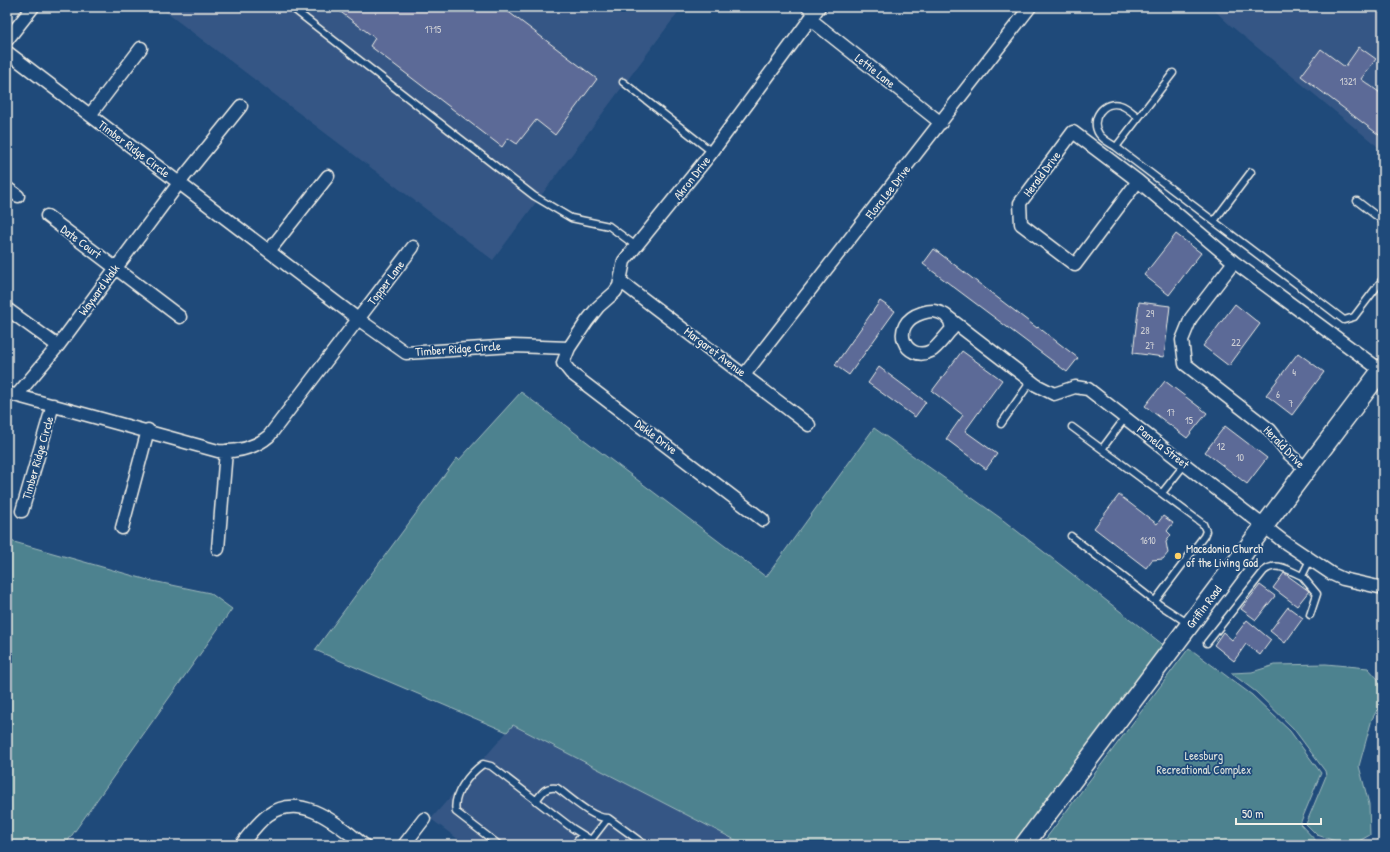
<svg xmlns="http://www.w3.org/2000/svg" width="1390" height="852" font-family="'Patrick Hand',sans-serif">
	<style>
		.built { fill: #355785 }
		.green { fill: #4d828f; stroke: #a0babc }
		.building { fill: #5b6a97; stroke: #f4f1e8 }
		.lines { fill: none; stroke-linecap: round; stroke-linejoin: round }
		.lane-casing { stroke: #f4f1e8; stroke-width: 9 }
		.street-casing { stroke: #f4f1e8; stroke-width: 15 }
		.secondary-casing { stroke: #f4f1e8; stroke-width: 21 }
		.lane { stroke: #1f4a7a; stroke-width: 6 }
		.street { stroke: #1f4a7a; stroke-width: 12 }
		.secondary { stroke: #1f4a7a; stroke-width: 18 }
		.poi-dot { fill: #ffd166; stroke: #1f4a7a; stroke-width: 1.5 }
		.labels { text-anchor: middle; stroke-width: 3.5; stroke-linejoin: round; paint-order: stroke }
		.number-label { font-size: 10px; fill: #cecfd4 }
		.street-label { font-size: 12px; fill: #f4f1e8; stroke: #1f4a7a }
		.poi-label { font-size: 12px; fill: #f4f1e8; stroke: #1f4a7a; text-anchor: start }
		.park-label { font-size: 12px; fill: #dbe0db; stroke: #1f4a7a }
	</style>
	<rect width="100%" height="100%" fill="#1f4a7a"/>
	<filter id="ink" filterUnits="userSpaceOnUse"><feTurbulence type="fractalNoise" baseFrequency=".025" numOctaves="2"/><feDisplacementMap in="SourceGraphic" scale="8" xChannelSelector="R" yChannelSelector="G"/><feConvolveMatrix kernelMatrix="1 2 1 2 8 2 1 2 1" color-interpolation-filters="sRGB"/></filter>
	<g filter="url(#ink)">
		<path class="built" d="M159 7H682L493 260Z
			M1211 7H1383V151L1230 25Z
			M513 725 745 845H466L431 819Z"/>
		<path class="green" d="M521 392 766 577 874 428 999 517 1166 647 1016 845H745L513 725 507 732 315 650 457 458 459 460Z
			M7 540 148 580 210 593 232 609 65 845H7Z
			M1189 648 1252 695 1290 731 1321 773 1300 824 1320 845H1041Z
			M1326 664 1368 668 1378 679 1383 700 1372 719 1359 766 1369 804 1370 835 1352 845H1347L1317 835 1306 824 1326 776 1325 771 1293 728 1256 692 1231 673 1252 672 1275 665Z"/>
		<path class="building" d="M334 7H502L597 79 555 135 536 120 517 144 508 138 502 147 370 46 375 38Z
			M1359 47 1376 59 1361 79 1383 95V138L1301 76 1321 49 1345 67Z
			M1176 234 1201 253 1169 295 1144 275Z
			M934 249 1037 328 1038 327 1078 358 1067 372 923 264Z
			M880 301 895 311 849 375 835 365Z
			M1139 302 1170 306 1164 357 1133 353Z
			M1235 304 1260 324 1229 366 1203 346Z
			M962 351 1002 380 965 431 997 454 986 469 946 439 963 415 932 391Z
			M1298 353 1324 372 1292 415 1266 395Z
			M879 367 926 402 915 417 868 383Z
			M1165 381 1207 413 1187 438 1145 406Z
			M1225 426 1267 458 1247 484 1205 452Z
			M1119 495 1157 524 1163 516 1173 523 1167 531 1171 535 1166 542 1168 553 1163 559 1152 560 1146 568 1094 528Z
			M1284 573 1309 591 1297 606 1273 588Z
			M1260 585 1275 596 1256 620 1241 609Z
			M1288 607 1303 618 1285 643 1270 631Z
			M1247 620 1271 640 1260 655 1246 644 1234 661 1214 645 1223 632 1232 640Z"/>
		<g class="lines">
			<defs>
				<path id="lane" d="M291 7 534 196 571 218 609 226 636 246
					M804 7 813 15
					M1173 73 1116 147 1344 320 1354 317 1379 284
					M623 82 712 152
					M1116 147C1110 143 1103 140 1099 134 1089 119 1104 100 1120 105 1127 107 1133 113 1138 117
					M1357 201 1383 221
					M1214 221 1251 172
					M1383 279 1379 284 1383 287
					M1001 424 1031 381
					M1072 427 1203 524 1206 531 1204 536 1155 601
					M1102 449 1125 418
					M1162 493 1185 464
					M1071 536 1157 603 1189 624
					M1310 615 1317 594 1302 576 1310 560
					M1207 643 1264 571C1276 561 1288 570 1302 576
					M536 801C542 792 546 786 557 788 570 797 593 819 608 818
					M499 845 456 812C452 795 469 774 483 764L491 766 572 828 591 840
					M574 845 582 835
					M596 845 591 840 608 818 645 845"/>
				<path id="street" d="M810 19 941 123
					M7 40 33 7
					M7 52 358 319 406 353 513 346 569 348
					M90 115 141 48
					M1073 132 1138 181 1075 265 1021 224 1020 203Z
					M1138 181 1234 262 1383 372
					M7 188 18 196
					M47 216 180 317
					M269 251 328 176
					M1234 262 1191 318 1182 340 1185 364 1270 430 1289 454 1307 470
					M620 281 809 425
					M7 309 58 346
					M945 315 950 321 952 329C946 335 937 348 931 351 906 364 887 324 922 313 931 310 936 310 945 315L1036 385 1054 394 1075 387 1088 389 1283 541 1332 574 1343 579 1383 588
					M744 375 1030 7
					M7 393 218 451C237 452 254 449 269 436L413 247
					M17 395 58 346 179 183 241 106
					M22 511 53 405
					M763 520 571 373 563 363 569 348 587 321 598 307 615 292 619 286 624 261 712 152 819 7
					M122 528 148 430
					M218 549 226 451
					M241 845C249 835 257 823 268 815 302 791 338 825 364 845
					M404 845 424 819"/>
				<path id="secondary" d="M1024 845 1383 368"/>
			</defs>
			<use href="#lane" class="lane-casing"/>
			<use href="#street" class="street-casing"/>
			<use href="#secondary" class="secondary-casing"/>
			<use href="#lane" class="lane"/>
			<use href="#street" class="street"/>
			<use href="#secondary" class="secondary"/>
		</g>
	</g>
	<circle class="poi-dot" cx="1178" cy="556" r="4"/>
	<g class="labels">
		<g class="number-label">
			<text x="433" y="33">1715</text>
			<text x="1348" y="85">1321</text>
			<text x="1150" y="317">29</text>
			<text x="1145" y="334">28</text>
			<text x="1236" y="346">22</text>
			<text x="1150" y="349">27</text>
			<text x="1294" y="376">4</text>
			<text x="1278" y="398">6</text>
			<text x="1291" y="407">7</text>
			<text x="1171" y="416">17</text>
			<text x="1189" y="424">15</text>
			<text x="1221" y="450">12</text>
			<text x="1240" y="461">10</text>
			<text x="1148" y="544">1610</text>
		</g>
		<g class="street-label">
			<text transform="translate(875 71) rotate(38)" y="4">Lettie Lane</text>
			<text transform="translate(134 149) rotate(37)" y="4">Timber Ridge Circle</text>
			<text transform="translate(1042 174) rotate(-53)" y="4">Herald Drive</text>
			<text transform="translate(692 178) rotate(-52)" y="4">Akron Drive</text>
			<text transform="translate(888 192) rotate(-52)" y="4">Flora Lee Drive</text>
			<text transform="translate(81 242) rotate(37)" y="4">Date Court</text>
			<text transform="translate(386 283) rotate(-53)" y="4">Topper Lane</text>
			<text transform="translate(99 290) rotate(-54)" y="4">Wayward Walk</text>
			<text transform="translate(458 349) rotate(-4)" y="4">Timber Ridge Circle</text>
			<text transform="translate(715 352) rotate(37)" y="4">Margaret Avenue</text>
			<text transform="translate(656 437) rotate(37)" y="4">Dekle Drive</text>
			<text transform="translate(1163 447) rotate(38)" y="4">Pamela Street</text>
			<text transform="translate(1284 447) rotate(46)" y="4">Herald Drive</text>
			<text transform="translate(38 458) rotate(-74)" y="4">Timber Ridge Circle</text>
			<text transform="translate(1204 607) rotate(-53)" y="4">Griffin Road</text>
		</g>
		<g class="poi-label">
			<text x="1186" y="553">Macedonia Church<tspan x="1186" dy="14">of the Living God</tspan></text>
		</g>
		<g class="park-label">
			<text x="1204" y="760">Leesburg<tspan x="1204" dy="14">Recreational Complex</tspan></text>
		</g>
	</g>
	<rect width="1390" height="852" fill="none" stroke="#1f4a7a" stroke-width="24"/>
	<rect x="12" y="12" width="1366" height="828" fill="none" stroke="#f4f1e8" stroke-width="1.5" filter="url(#ink)"/>
	<path d="M1236 818v6h85v-6" fill="none" stroke="#f4f1e8" stroke-width="2"/>
	<text x="1242" y="818" font-size="12" fill="#f4f1e8" stroke="#1f4a7a" stroke-width="3" paint-order="stroke">50 m</text>
</svg>
